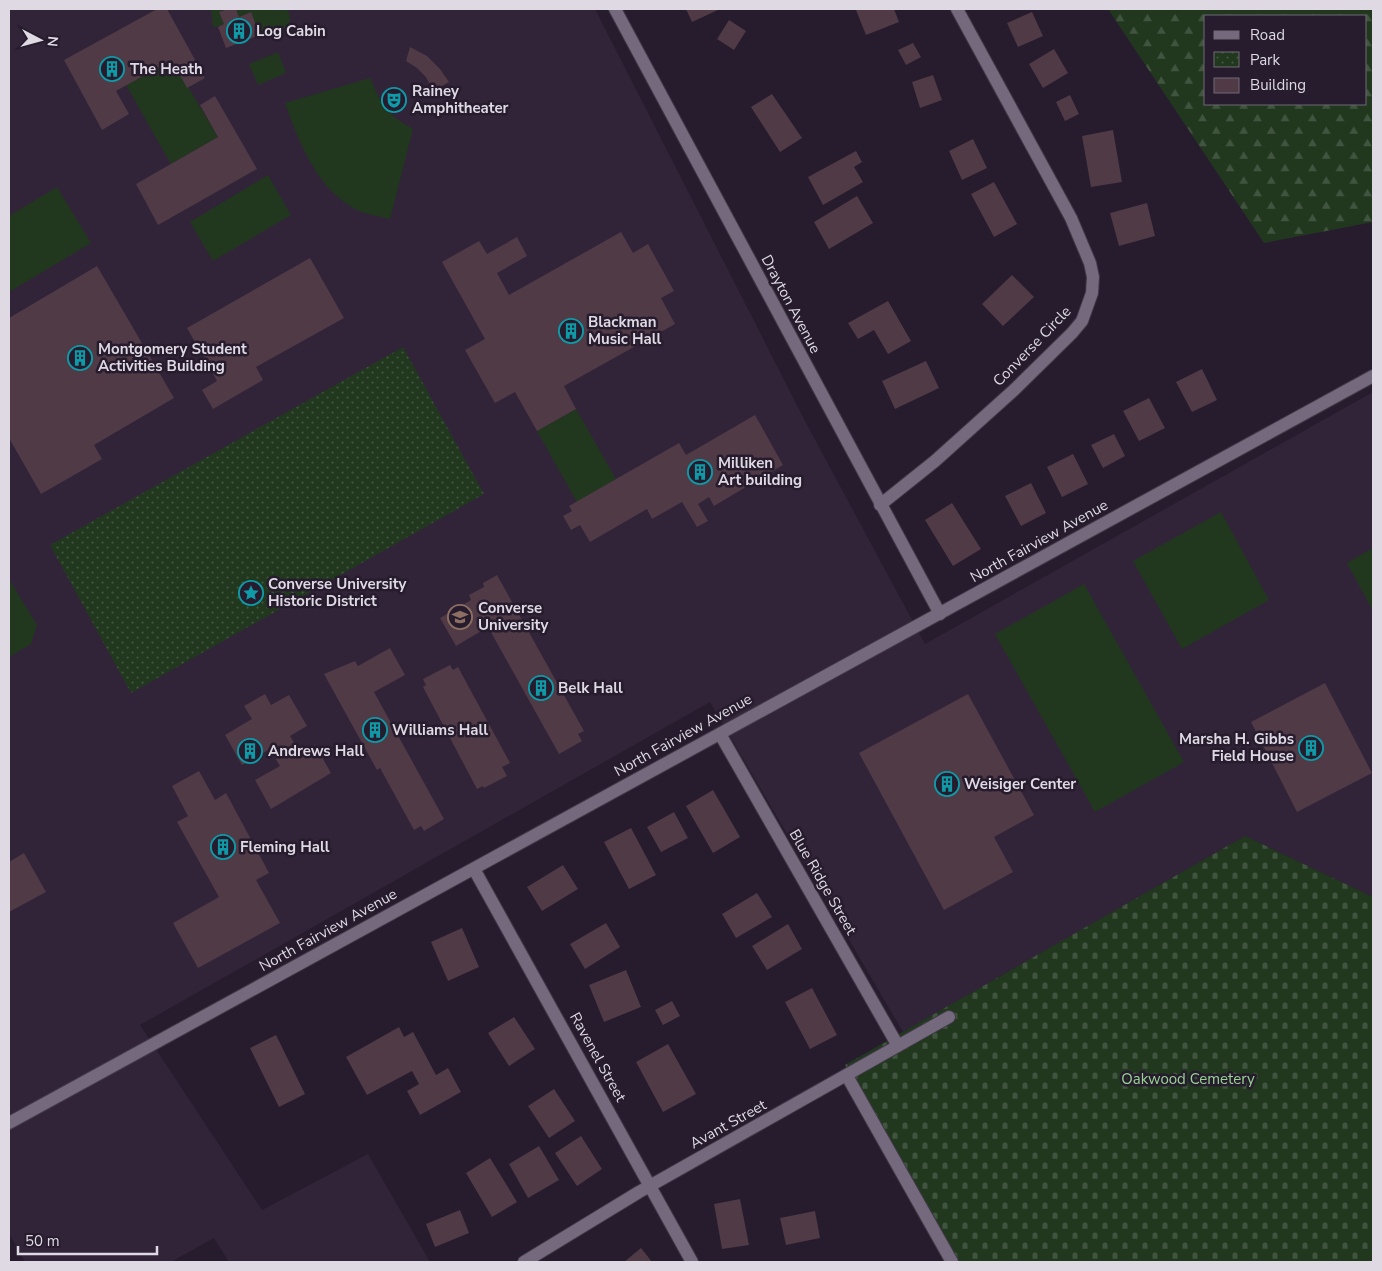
<svg xmlns="http://www.w3.org/2000/svg" width="1382" height="1271" font-family="'Nunito Sans',sans-serif">
	<style>
		.built { fill: #312439 }
		.green { fill: #21381f }
		.forest { fill: url(#forest-firs); fill-rule: evenodd }
		.cemetery { fill: url(#cemetery-stones) }
		.park { fill: url(#park-dots) }
		.building { fill: #4f3a46 }
		.lines { fill: none; stroke-linecap: round; stroke-linejoin: round }
		.minor-casing { stroke: #413947; stroke-width: 14 }
		.tertiary-casing { stroke: #413947; stroke-width: 14 }
		.minor { stroke: #74697d; stroke-width: 12 }
		.tertiary { stroke: #74697d; stroke-width: 12 }
		.labels { text-anchor: middle; stroke-width: 5; stroke-linejoin: round; paint-order: stroke }
		.poi-label { font-size: 15px; font-weight: bold; fill: #dfd9e4; stroke: #261c2d; text-anchor: start }
		.street-label { font-size: 15px; fill: #dfd9e4; stroke: #261c2d }
		.park-label { font-size: 15px; fill: #97d392; stroke: #261c2d }
	</style>
	<defs>
		<pattern id="forest-firs" width="22" height="20" patternUnits="userSpaceOnUse" patternTransform="scale(1.25)"><rect width="22" height="20" fill="#21381f"/><path d="M5 1l3.5 6h-7zM16 11l3.5 6h-7z" fill="#41543f"/></pattern>
		<pattern id="cemetery-stones" width="16" height="16" patternUnits="userSpaceOnUse" patternTransform="scale(1.25)"><rect width="16" height="16" fill="#21381f"/><path d="M2 7V4a2 2 0 0 1 4 0v3zM10 15v-3a2 2 0 0 1 4 0v3z" fill="#41543f"/></pattern>
		<pattern id="park-dots" width="8" height="8" patternUnits="userSpaceOnUse" patternTransform="scale(1.25)"><rect width="8" height="8" fill="#21381f"/><path d="M2 2h.1M6 6h.1" fill="none" stroke="#41543f" stroke-width="1.8" stroke-linecap="round"/></pattern>
	</defs>
	<rect width="100%" height="100%" fill="#261c2d"/>
	<path class="built" d="M9 9H595L805 421 925 644 1373 392V897L1245 836 903 1032 710 702 140 1025 262 1210 368 1154 430 1262H229L214 1238 171 1262H25L9 1233Z"/>
	<path class="green" d="M211 9H228L219 12 224 24 213 28Z
		M236 9H287C299 32 273 31 260 35L251 12 239 17Z
		M278 52 286 73 258 85 249 64Z
		M172 60 218 137 171 164 126 85Z
		M370 78C383 107 385 113 413 129L390 219C379 216 363 214 353 208 315 185 299 142 285 103Z
		M268 175 291 215 213 261 190 222Z
		M57 187 91 243 9 292V216Z
		M576 409 616 479 577 502 537 431Z
		M1221 512 1269 600 1182 649 1133 561Z
		M1373 548V611L1347 563Z
		M9 579 37 625 31 644 9 657Z
		M1084 584 1184 762 1095 812 995 634Z"/>
	<path class="forest" d="M1108 9H1373V222L1264 243ZM1206 16H1366V104H1206Z"/>
	<path class="cemetery" d="M1245 836 1373 897V1262H959L845 1065Z"/>
	<path class="park" d="M403 347 484 494 131 693 50 545Z"/>
	<path class="building" d="M157 9H167L205 78 187 88 172 60 116 91 129 114 102 130 64 60Z
		M228 9H236L239 17 251 12 260 35 226 48 218 27 224 24 219 12Z
		M686 9H720L692 22Z
		M894 9 899 22 866 35 856 10Z
		M1032 12 1043 36 1018 47 1007 23Z
		M729 20 746 31 734 50 717 39Z
		M913 43 921 57 906 65 898 50Z
		M410 47 427 56 440 69 449 82 433 91 426 77 417 68 406 61Z
		M1054 49 1068 73 1043 88 1029 64Z
		M933 75 942 100 920 108 912 82Z
		M772 94 802 138 780 152 751 107Z
		M1070 95 1079 114 1065 121 1056 102Z
		M215 96 257 169 158 225 136 184 218 137 200 105Z
		M1113 130 1122 182 1091 187 1082 136Z
		M973 139 987 168 962 180 949 151Z
		M856 151 862 162 854 167 863 182 823 205 808 177Z
		M994 182 1017 224 994 237 971 194Z
		M857 196 873 223 829 249 814 222Z
		M1147 203 1155 236 1119 246 1110 213Z
		M621 232 633 253 648 244 674 291 661 298 675 324 564 386 576 409 537 431 515 392 495 403 465 350 485 339 442 262 479 241 487 254 517 237 527 256 497 273 509 295Z
		M310 258 344 318 256 367 263 380 213 409 202 390 217 381 187 328Z
		M97 266 174 398 94 445 102 459 41 494 9 438V318Z
		M1012 275 1034 297 1003 326 982 304Z
		M888 301 911 341 888 354 874 330 858 339 848 323Z
		M926 361 939 388 895 409 882 381Z
		M1202 369 1217 400 1192 412 1176 382Z
		M1149 398 1165 428 1139 441 1123 411Z
		M755 415 783 465 714 506 709 497 698 504 708 521 697 527 682 502 652 519 647 509 590 542 580 525 571 530 563 516 572 511 569 506 679 443 686 455Z
		M1114 434 1125 456 1103 468 1091 445Z
		M1073 454 1088 484 1062 497 1047 467Z
		M1031 483 1046 513 1021 526 1005 496Z
		M952 503 981 549 953 566 925 520Z
		M497 575 584 731 578 734 582 741 559 754 488 627 456 646 440 618 471 600 469 595 484 587 483 583Z
		M390 648 405 675 374 692 444 819 424 831 421 826 414 830 380 768 377 770 324 674 355 661 358 666Z
		M450 665 453 670 458 667 510 763 502 767 507 776 484 788 483 786 477 789 423 687 426 685 423 679Z
		M1325 683 1372 773 1297 812 1251 722Z
		M265 694 271 705 289 695 307 726 290 736 301 754 315 745 331 773 271 809 255 780 280 766 270 749 242 765 225 735 252 719 244 706Z
		M968 694 1034 815 994 837 1013 872 944 910 859 753Z
		M199 771 215 800 226 793 269 873 256 880 280 923 198 968 173 923 219 897 177 822 188 816 172 786Z
		M713 790 740 837 713 853 686 806Z
		M674 812 688 838 661 852 647 827Z
		M631 828 656 875 629 889 604 842Z
		M24 853 46 892 9 912V862Z
		M563 865 578 889 542 911 527 887Z
		M757 893 772 917 736 938 722 914Z
		M606 923 620 947 585 969 570 944Z
		M788 924 802 949 767 970 752 946Z
		M462 928 479 967 448 981 431 942Z
		M626 970 641 1007 604 1022 589 985Z
		M812 988 837 1035 810 1049 785 1002Z
		M672 1001 680 1016 663 1025 655 1010Z
		M514 1017 535 1049 509 1066 488 1033Z
		M399 1027 404 1037 413 1032 436 1075 448 1068 461 1092 420 1115 407 1091 419 1084 412 1071 367 1095 346 1057Z
		M276 1035 305 1094 279 1107 250 1048Z
		M668 1044 696 1094 663 1112 636 1062Z
		M554 1089 575 1121 549 1138 528 1106Z
		M581 1136 602 1169 577 1186 555 1153Z
		M539 1146 559 1180 528 1198 509 1164Z
		M490 1158 517 1202 492 1217 466 1173Z
		M740 1199 749 1245 722 1249 714 1204Z
		M460 1210 469 1233 435 1247 426 1224Z
		M815 1211 820 1238 786 1245 780 1218Z
		M641 1248 652 1262H624Z"/>
	<g class="lines">
		<defs>
			<path id="minor" d="M615 9 940 614
				M880 505 935 461 1014 390 1072 333 1082 321 1092 293 1093 277 1090 263 1071 218 957 9
				M720 734 898 1046
				M474 869 692 1262
				M847 1076 952 1262
				M524 1262 639 1192 949 1017"/>
			<path id="tertiary" d="M9 1123 1373 376"/>
		</defs>
		<use href="#minor" class="minor-casing"/>
		<use href="#tertiary" class="tertiary-casing"/>
		<use href="#minor" class="minor"/>
		<use href="#tertiary" class="tertiary"/>
	</g>
	<defs>
		<symbol id="building-ring" viewBox="-11 -11 22 22"><circle r="9.5" fill="#261c2d" stroke="#0f9aa8" stroke-width="1.5"/><path d="M-4-6H4V6H1V3H-1V6H-4ZM-2.5-4.3h1.7v1.8h-1.7ZM.8-4.3h1.7v1.8H.8ZM-2.5-1h1.7V.8h-1.7ZM.8-1h1.7V.8H.8Z" fill="#0f9aa8"/></symbol>
		<symbol id="theatre-ring" viewBox="-11 -11 22 22"><circle r="9.5" fill="#261c2d" stroke="#0f9aa8" stroke-width="1.5"/><path d="M-5-5.5Q0-4 5-5.5V0Q5 5 0 6Q-5 5-5 0ZM-3.3-2.5H-1v1.5H-3.3ZM1-2.5H3.3v1.5H1ZM-2.8 1Q0 5.5 2.8 1Z" fill="#0f9aa8"/></symbol>
		<symbol id="sight-ring" viewBox="-11 -11 22 22"><circle r="9.5" fill="#261c2d" stroke="#0f9aa8" stroke-width="1.5"/><path d="M0-6L1.8-2.2L6-1.7L2.9 1.2L3.7 5.4L0 3.3L-3.7 5.4L-2.9 1.2L-6-1.7L-1.8-2.2Z" fill="#0f9aa8"/></symbol>
		<symbol id="university-ring" viewBox="-11 -11 22 22"><circle r="9.5" fill="#261c2d" stroke="#8d6e63" stroke-width="1.5"/><path d="M0-5L7-2L0 1L-7-2ZM-4 1L0 2.5L4 1V4Q0 6-4 4Z" fill="#8d6e63"/></symbol>
	</defs>
	<g fill-rule="evenodd">
		<use href="#building-ring" x="225" y="17" width="28" height="28"/>
		<use href="#building-ring" x="98" y="55" width="28" height="28"/>
		<use href="#theatre-ring" x="380" y="86" width="28" height="28"/>
		<use href="#building-ring" x="557" y="317" width="28" height="28"/>
		<use href="#building-ring" x="66" y="344" width="28" height="28"/>
		<use href="#building-ring" x="686" y="458" width="28" height="28"/>
		<use href="#sight-ring" x="237" y="579" width="28" height="28"/>
		<use href="#university-ring" x="446" y="603" width="28" height="28"/>
		<use href="#building-ring" x="527" y="674" width="28" height="28"/>
		<use href="#building-ring" x="361" y="716" width="28" height="28"/>
		<use href="#building-ring" x="1297" y="734" width="28" height="28"/>
		<use href="#building-ring" x="236" y="737" width="28" height="28"/>
		<use href="#building-ring" x="933" y="770" width="28" height="28"/>
		<use href="#building-ring" x="209" y="833" width="28" height="28"/>
	</g>
	<g class="labels">
		<g class="poi-label">
			<text x="256" y="36">Log Cabin</text>
			<text x="130" y="74">The Heath</text>
			<text x="412" y="96">Rainey<tspan x="412" dy="17">Amphitheater</tspan></text>
			<text x="588" y="327">Blackman<tspan x="588" dy="17">Music Hall</tspan></text>
			<text x="98" y="354">Montgomery Student<tspan x="98" dy="17">Activities Building</tspan></text>
			<text x="718" y="468">Milliken<tspan x="718" dy="17">Art building</tspan></text>
			<text x="268" y="589">Converse University<tspan x="268" dy="17">Historic District</tspan></text>
			<text x="478" y="613">Converse<tspan x="478" dy="17">University</tspan></text>
			<text x="558" y="693">Belk Hall</text>
			<text x="392" y="735">Williams Hall</text>
			<text x="1294" y="744" text-anchor="end">Marsha H. Gibbs<tspan x="1294" dy="17">Field House</tspan></text>
			<text x="268" y="756">Andrews Hall</text>
			<text x="964" y="789">Weisiger Center</text>
			<text x="240" y="852">Fleming Hall</text>
		</g>
		<g class="street-label">
			<text transform="translate(791 304) rotate(62)" y="5">Drayton Avenue</text>
			<text transform="translate(1032 346) rotate(-46)" y="5">Converse Circle</text>
			<text transform="translate(1039 541) rotate(-29)" y="5">North Fairview Avenue</text>
			<text transform="translate(683 735) rotate(-29)" y="5">North Fairview Avenue</text>
			<text transform="translate(823 882) rotate(60)" y="5">Blue Ridge Street</text>
			<text transform="translate(328 930) rotate(-29)" y="5">North Fairview Avenue</text>
			<text transform="translate(598 1057) rotate(61)" y="5">Ravenel Street</text>
			<text transform="translate(728 1124) rotate(-29)" y="5">Avant Street</text>
		</g>
		<g class="park-label">
			<text x="1188" y="1084">Oakwood Cemetery</text>
		</g>
	</g>
	<rect width="1382" height="1271" fill="none" stroke="#dfd9e4" stroke-width="20"/>
	<rect x="1204" y="15" width="162" height="90" fill="#261c2d" stroke="#706876"/>
	<rect x="1214" y="31" width="25" height="8" fill="#74697d" stroke="#706876"/>
	<text x="1250" y="40" font-size="15" fill="#dfd9e4">Road</text>
	<rect x="1214" y="52" width="25" height="15" fill="url(#park-dots)" stroke="#706876"/>
	<text x="1250" y="65" font-size="15" fill="#dfd9e4">Park</text>
	<rect x="1214" y="78" width="25" height="15" fill="#4f3a46" stroke="#706876"/>
	<text x="1250" y="90" font-size="15" fill="#dfd9e4">Building</text>
	<g transform="translate(40 40) rotate(96)" stroke="#261c2d" stroke-width="4" paint-order="stroke">
	<path d="M0-4L9 19L0 12L-9 19Z" fill="#dfd9e4"/>
	<text y="-8" font-size="14" font-weight="bold" text-anchor="middle" fill="#dfd9e4">N</text>
	</g>
	<path d="M18 1246v8h139v-8" fill="none" stroke="#dfd9e4" stroke-width="2.5"/>
	<text x="25" y="1246" font-size="15" fill="#dfd9e4" stroke="#261c2d" stroke-width="4" paint-order="stroke">50 m</text>
</svg>
